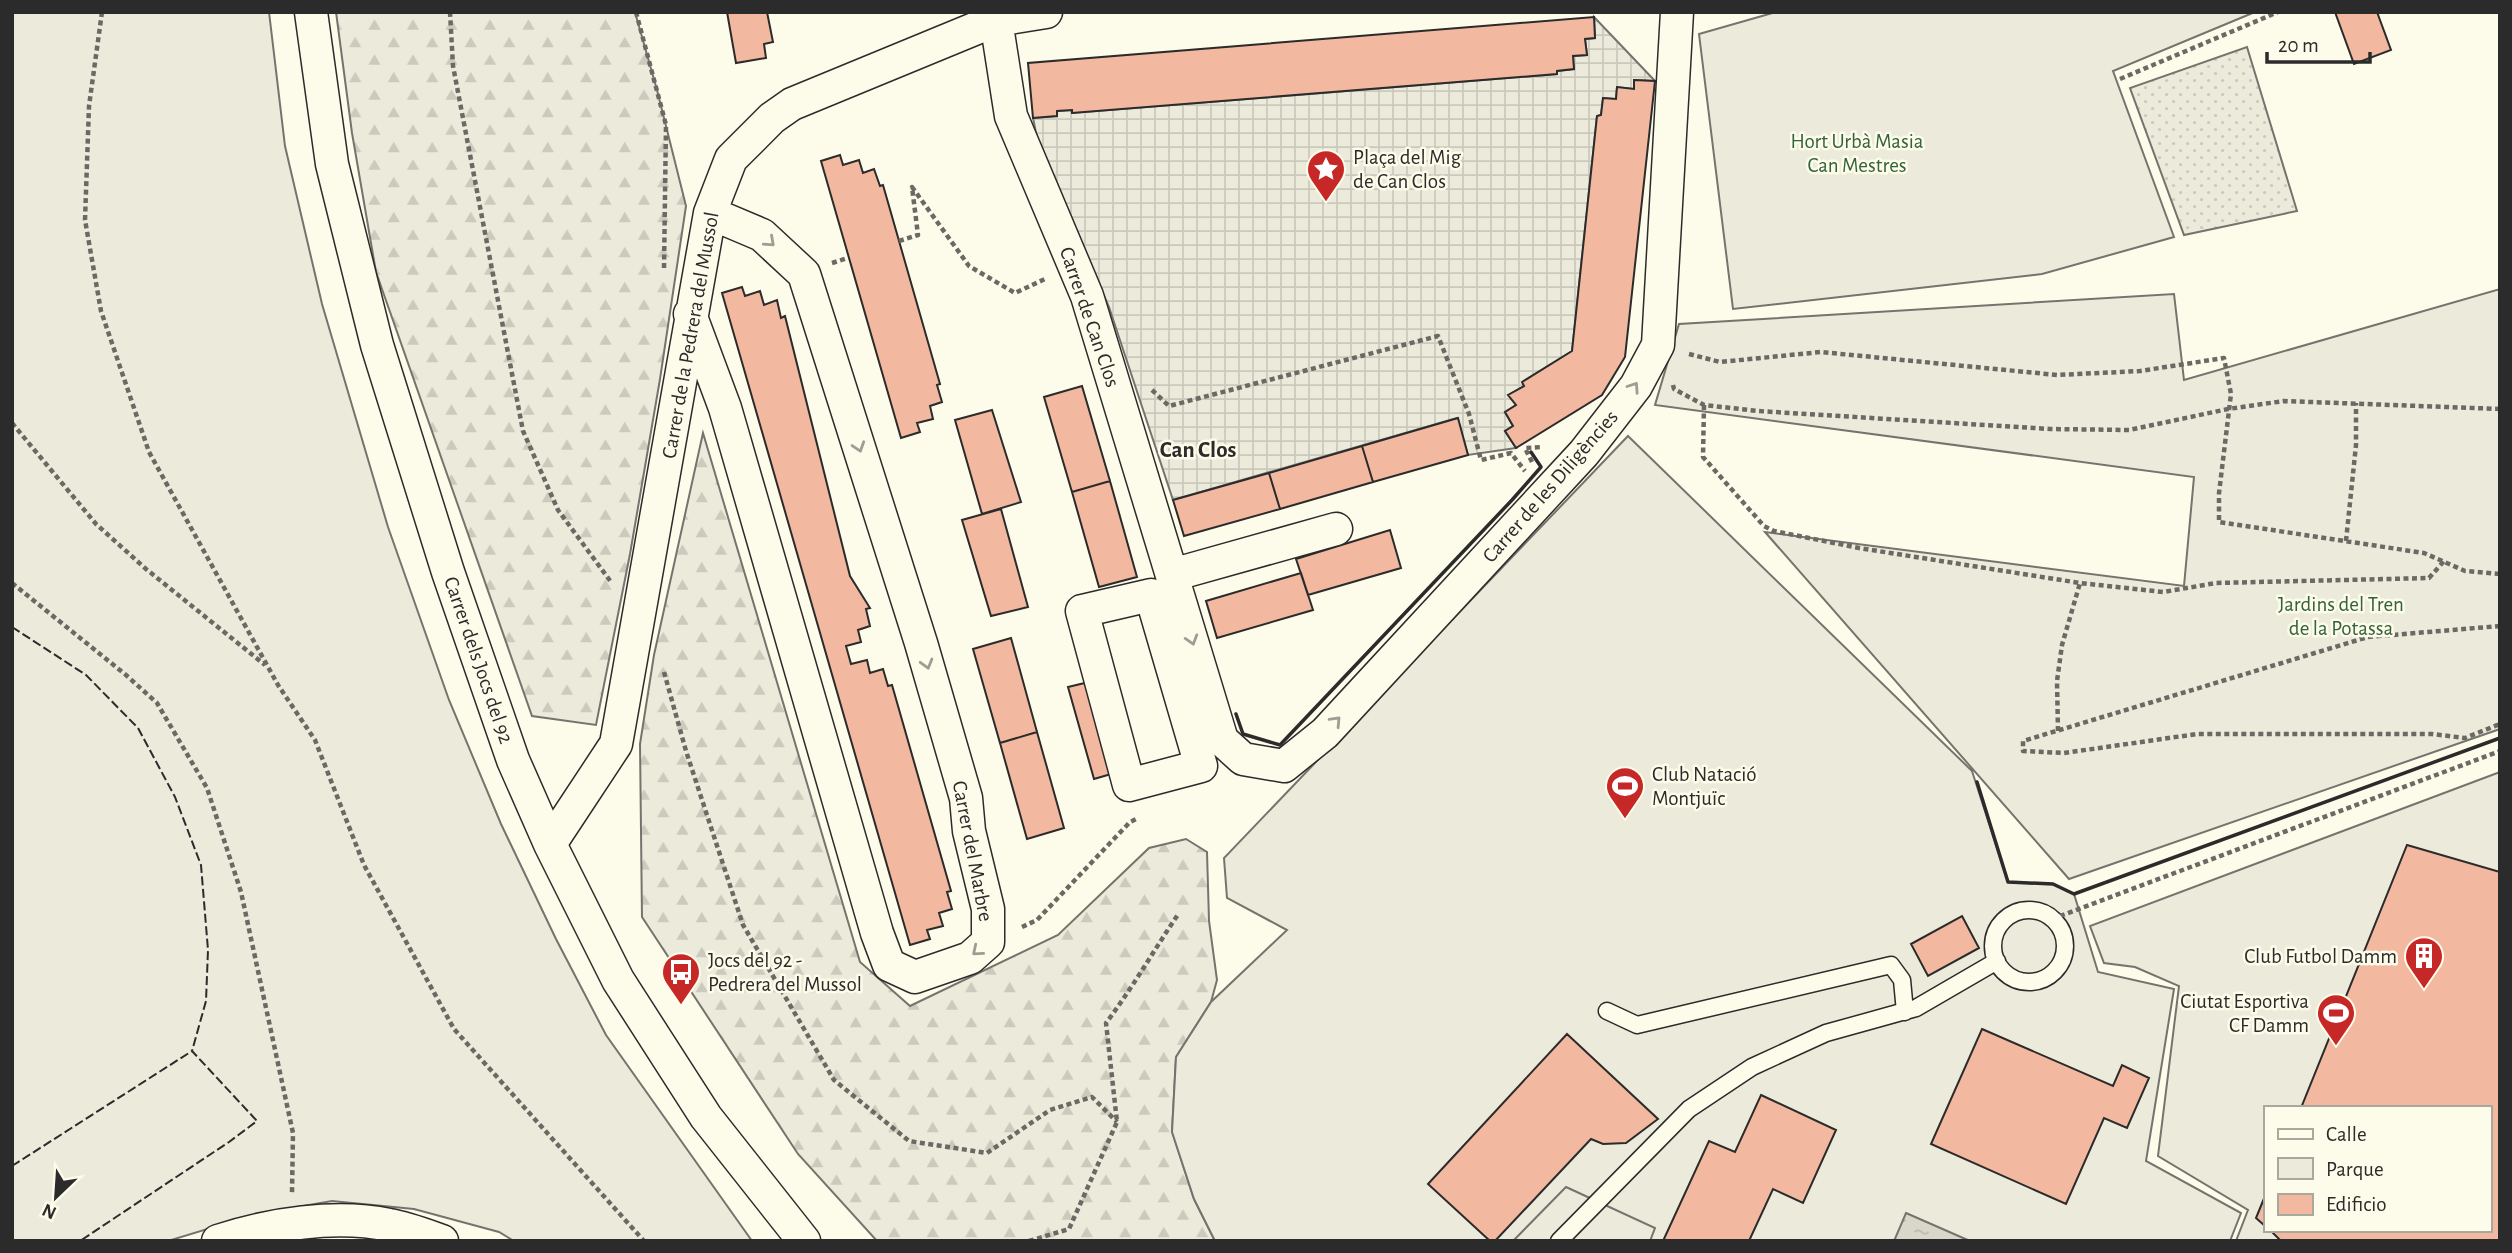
<svg xmlns="http://www.w3.org/2000/svg" width="2512" height="1253" font-family="'Alegreya Sans',sans-serif">
	<style>
		.grass { fill: url(#grass-dots); stroke: #74746e; stroke-width: 2 }
		.forest { fill: url(#forest-firs); stroke: #74746e; stroke-width: 2 }
		.green { fill: #ecebdb; stroke: #74746e; stroke-width: 2; fill-rule: evenodd }
		.parking { fill: #eceadb; stroke: #74746e; stroke-width: 2 }
		.plaza { fill: url(#plaza-grid); stroke: #74746e; stroke-width: 2 }
		.water { fill: url(#water-ripples); stroke: #74746e; stroke-width: 2 }
		.building { fill: #f2b8a0; stroke: #2b2b2b; stroke-width: 2 }
		.lines { fill: none; stroke-linecap: round; stroke-linejoin: round }
		.lane-casing { stroke: #2b2b2b; stroke-width: 19 }
		.street-casing { stroke: #2b2b2b; stroke-width: 35 }
		.path { stroke: #6a6964; stroke-width: 4.5; stroke-dasharray: 5 3.5; stroke-linecap: butt }
		.lane { stroke: #fdfbea; stroke-width: 16 }
		.street { stroke: #fdfbea; stroke-width: 32 }
		.fence { stroke: #2b2b2b; stroke-width: 2; stroke-dasharray: 9 3.5; stroke-linecap: butt }
		.wall { stroke: #2b2b2b; stroke-width: 3.5 }
		.oneway { stroke: #9e9d94 }
		.labels { text-anchor: middle; stroke-width: 5; stroke-linejoin: round; paint-order: stroke }
		.park-label { font-size: 21px; fill: #34623c; stroke: #fdfbea }
		.poi-label { font-size: 21px; fill: #2b2b2b; stroke: #fdfbea; text-anchor: start }
		.street-label { font-size: 21px; fill: #2b2b2b; stroke: #fdfbea }
		.neighbourhood-label { font-size: 23px; font-weight: bold; fill: #2b2b2b; stroke: #fdfbea }
	</style>
	<defs>
		<pattern id="grass-dots" width="8" height="8" patternUnits="userSpaceOnUse" patternTransform="scale(1.75)"><rect width="8" height="8" fill="#ecebdb"/><path d="M2 2h.1M6 6h.1" fill="none" stroke="#cbcabc" stroke-width="1.8" stroke-linecap="round"/></pattern>
		<pattern id="forest-firs" width="22" height="20" patternUnits="userSpaceOnUse" patternTransform="scale(1.75)"><rect width="22" height="20" fill="#ecebdb"/><path d="M5 1l3.5 6h-7zM16 11l3.5 6h-7z" fill="#cbcabc"/></pattern>
		<pattern id="plaza-grid" width="8" height="8" patternUnits="userSpaceOnUse" patternTransform="scale(1.75)"><rect width="8" height="8" fill="#eceadb"/><path d="M0 4h8M4 0v8" fill="none" stroke="#cbc9bc"/></pattern>
		<pattern id="water-ripples" width="26" height="14" patternUnits="userSpaceOnUse" patternTransform="scale(1.75)"><rect width="26" height="14" fill="#d8d7c9"/><path d="M2 4q2-2 4 0t4 0M15 11q2-2 4 0t4 0" fill="none" stroke="#bab9ad"/></pattern>
	</defs>
	<rect width="100%" height="100%" fill="#fdfbea"/>
	<path class="grass" d="M2247 47 2297 211 2184 235 2130 88Z"/>
	<path class="forest" d="M336 12H635L657 90 686 206 660 379 630 554 596 725 532 716 376 272 352 133Z
		M703 433 860 962 910 1006 1058 935 1149 848 1186 839 1207 852 1209 921 1217 980 1211 1002 1176 1057 1172 1131 1194 1199 1215 1241H877L798 1154 642 917 640 744 654 655Z"/>
	<path class="green" d="M12 12H269L285 146 322 304 388 527 449 700 501 824 556 939 606 1035 752 1241H514L499 1232 414 1209 332 1201 257 1214 168 1241H12Z
		M1776 12H2255L2113 71 2174 237 2042 274 1733 309 1699 34Z
		M2500 289V729L2069 879 1765 532 2184 586 2194 477 1655 405 1679 324 2174 294 2184 380Z
		M1628 436 1972 771 2008 882 2053 884 2074 894 2098 972 2174 989 2146 1161 2241 1213 2230 1241H1215L1194 1199 1172 1132 1176 1057 1211 1002 1287 930 1227 898 1224 858Z
		M2500 772V1241H2236L2248 1210 2158 1156 2179 986 2135 967 2104 963 2090 926ZM2265 1108H2489V1230H2265Z"/>
	<path class="parking" d="M1566 1187 1655 1228 1650 1241H1513Z"/>
	<path class="plaza" d="M1594 17 1655 81 1635 80 1634 89 1617 87 1616 99 1603 98 1601 115 1597 116 1572 351 1523 382 1524 386 1509 395 1516 405 1505 412 1513 426 1505 431 1516 448 1468 455 1457 418 1173 500 1109 307 1038 143 1033 118 1057 116V111L1072 110 1073 113 1557 74V71L1574 69 1573 56 1587 55 1585 39 1595 38Z"/>
	<path class="water" d="M1906 1213 1970 1241H1894Z"/>
	<path class="building" d="M727 12H767L773 42 764 44 766 58 736 63Z
		M2335 12H2377L2391 50 2354 64Z
		M1594 17 1595 38 1585 39 1587 55 1573 56 1574 69 1557 71V74L1072 113V110L1057 111V116L1033 118 1028 63Z
		M1634 80 1655 81 1625 357 1602 395 1516 448 1505 431 1513 426 1505 412 1516 405 1508 395 1524 386 1522 382 1572 351 1597 116 1601 115 1603 98 1616 99 1617 87 1634 89Z
		M840 155 843 165 859 160 863 173 874 169 880 186 883 185 940 384 937 385 942 402 930 406 933 419 917 423 920 432 901 438 821 161Z
		M742 287 745 296 760 291 764 305 777 300 781 318 785 316 850 576 870 608 866 609 870 626 858 630 861 642 846 646 851 664 867 660 870 673 883 669 888 686 892 685 951 891 947 892 952 909 939 913 943 926 927 930 930 939 910 945 722 293Z
		M1082 386 1110 481 1072 492 1044 397Z
		M992 410 1021 502 982 514 955 420Z
		M1458 418 1468 455 1373 482 1362 446Z
		M1362 446 1373 482 1280 509 1269 473Z
		M1269 473 1280 509 1184 536 1173 500Z
		M1110 481 1137 577 1099 587 1072 492Z
		M1001 509 1028 607 991 616 962 520Z
		M1390 530 1401 568 1308 595 1296 559Z
		M1301 573 1313 610 1217 638 1206 601Z
		M1011 638 1037 732 1000 743 973 649Z
		M1093 681 1118 772 1094 779 1068 687Z
		M1037 732 1064 828 1027 839 1000 743Z
		M2407 845 2500 872V1241H2281L2270 1230H2489V1108H2301Z
		M1962 916 1979 948 1928 976 1911 944Z
		M1982 1029 2113 1086 2122 1065 2149 1078 2127 1128 2104 1118 2066 1204 1931 1144Z
		M1567 1034 1658 1119 1626 1143 1603 1144 1591 1139 1495 1241H1490L1428 1184Z
		M1761 1095 1836 1130 1803 1203 1773 1189 1749 1241H1663L1709 1141 1735 1152Z
		M2265 1196V1226L2256 1218Z"/>
	<g class="lines">
		<defs>
			<path id="lane" d="M1993 946a36 36 0 1 1 72 0a36 36 0 1 1-72 0Z
				M1607 1011 1637 1025 1891 965 1902 980 1905 1012
				M1559 1241 1689 1109 1752 1067 1826 1033 1916 1008 1997 961"/>
			<path id="street" d="M311 12 332 164 377 345 448 572 513 760 550 844 618 980 706 1117 804 1241
				M996 20 1011 116 1087 296 1222 740 1243 759 1284 766 1325 733 1584 453 1636 386 1658 345 1677 12
				M690 314 725 408 877 933 889 965 915 977 970 958 988 942V909L969 831 966 798 921 643 804 274 762 235 710 213
				M1172 575 1336 529
				M1151 595 1201 766 1129 785 1082 611Z
				M550 844 616 744 710 213 731 159 772 118 792 104 996 20 1046 12
				M218 1241C269 1224 336 1214 389 1225 407 1228 425 1235 442 1241"/>
		</defs>
		<use href="#lane" class="lane-casing"/>
		<use href="#street" class="street-casing"/>
		<path class="path" d="M102 12 89 106 85 220 101 311 149 452 278 685 315 740 364 865 454 1029 644 1241
			M450 12 453 66 523 431 558 510 611 582
			M636 12 666 125 664 269
			M2120 79 2278 12
			M899 241 918 235 912 187 969 266 1015 293 1045 279
			M832 263 848 258
			M1689 354 1720 362 1821 352 2057 375 2140 371 2224 358 2231 394 2219 493V522L2424 553 2465 571 2500 574
			M1673 385 1674 389 1704 405 1758 411 2050 429 2129 430 2228 409 2284 401 2500 409
			M1152 390 1169 406 1438 336 1469 414 1481 460 1511 453 1525 471
			M1704 405 1703 457 1764 526 1774 531 1859 548 2080 583 2163 592 2216 583 2429 578 2444 561
			M12 423 96 524 146 569 265 665
			M1532 462 1525 448 1542 447
			M2346 541 2356 445V403
			M12 583 126 675 157 703 207 788 241 892 293 1133 292 1193
			M2500 626 2368 637 2023 741V751L2064 753 2197 734H2432L2465 738 2500 724
			M664 672 686 751 743 925 834 1080 909 1141 987 1153 1050 1110 1092 1097 1117 1122
			M2058 731 2057 681 2062 645 2080 583
			M2052 919 2500 751
			M1022 927 1037 920 1130 822 1136 819
			M1029 1241 1069 1229 1117 1122 1106 1023C1133 987 1154 950 1179 913"/>
		<use href="#lane" class="lane"/>
		<use href="#street" class="street"/>
		<path class="fence" d="M12 627 86 675 138 728 175 797 201 865 208 950 206 1001 192 1051 257 1121 229 1142 80 1241
			M12 1166 192 1051"/>
		<path class="wall" d="M1236 714 1243 734 1280 745 1512 500 1541 467 1531 452
			M1977 782 2008 882 2053 884 2074 894 2500 738"/>
	</g>
	<defs><path id="oneway-chevron" d="M-2-3.5L2.5 0L-2 3.5" fill="none" stroke-width="1.6" stroke-linecap="round" stroke-linejoin="round" transform="scale(1.75)"/></defs>
	<g class="oneway">
		<use href="#oneway-chevron" transform="translate(770 242) rotate(42)"/>
		<use href="#oneway-chevron" transform="translate(1634 387) rotate(-56)"/>
		<use href="#oneway-chevron" transform="translate(859 447) rotate(72)"/>
		<use href="#oneway-chevron" transform="translate(1192 640) rotate(73)"/>
		<use href="#oneway-chevron" transform="translate(927 664) rotate(74)"/>
		<use href="#oneway-chevron" transform="translate(1336 721) rotate(-47)"/>
		<use href="#oneway-chevron" transform="translate(977 951) rotate(140)"/>
	</g>
	<defs>
		<symbol id="sight-pin" viewBox="-11 -11 22 30"><path d="M0 17L-7.5 6A9.5 9.5 0 1 1 7.5 6Z" fill="#c62828" stroke="#fdfbea"/><path d="M0-6L1.8-2.2L6-1.7L2.9 1.2L3.7 5.4L0 3.3L-3.7 5.4L-2.9 1.2L-6-1.7L-1.8-2.2Z" fill="#fff"/></symbol>
		<symbol id="stadium-pin" viewBox="-11 -11 22 30"><path d="M0 17L-7.5 6A9.5 9.5 0 1 1 7.5 6Z" fill="#c62828" stroke="#fdfbea"/><path d="M0-5a6.5 5 0 1 0 0 10a6.5 5 0 1 0 0-10ZM-3.5-1.8h7v3.6h-7Z" fill="#fff"/></symbol>
		<symbol id="building-pin" viewBox="-11 -11 22 30"><path d="M0 17L-7.5 6A9.5 9.5 0 1 1 7.5 6Z" fill="#c62828" stroke="#fdfbea"/><path d="M-4-6H4V6H1V3H-1V6H-4ZM-2.5-4.3h1.7v1.8h-1.7ZM.8-4.3h1.7v1.8H.8ZM-2.5-1h1.7V.8h-1.7ZM.8-1h1.7V.8H.8Z" fill="#fff"/></symbol>
		<symbol id="bus-pin" viewBox="-11 -11 22 30"><path d="M0 17L-7.5 6A9.5 9.5 0 1 1 7.5 6Z" fill="#c62828" stroke="#fdfbea"/><path d="M-5-6H5V4H4V6H2V4H-2V6H-4V4H-5ZM-3.5-4V0h7V-4ZM-3.5 1.2v1.5H-2V1.2ZM2 1.2v1.5H3.5V1.2Z" fill="#fff"/></symbol>
	</defs>
	<g fill-rule="evenodd">
		<use href="#sight-pin" x="1304" y="147" width="44" height="60"/>
		<use href="#stadium-pin" x="1603" y="764" width="44" height="60"/>
		<use href="#building-pin" x="2402" y="934" width="44" height="60"/>
		<use href="#bus-pin" x="659" y="950" width="44" height="60"/>
		<use href="#stadium-pin" x="2314" y="991" width="44" height="60"/>
	</g>
	<g class="labels">
		<g class="park-label">
			<text x="1857" y="148">Hort Urbà Masia<tspan x="1857" dy="24">Can Mestres</tspan></text>
			<text x="2341" y="611">Jardins del Tren<tspan x="2341" dy="24">de la Potassa</tspan></text>
		</g>
		<g class="poi-label">
			<text x="1353" y="164">Plaça del Mig<tspan x="1353" dy="24">de Can Clos</tspan></text>
			<text x="1652" y="781">Club Natació<tspan x="1652" dy="24">Montjuïc</tspan></text>
			<text x="2397" y="963" text-anchor="end">Club Futbol Damm</text>
			<text x="708" y="967">Jocs del 92 -<tspan x="708" dy="24">Pedrera del Mussol</tspan></text>
			<text x="2309" y="1008" text-anchor="end">Ciutat Esportiva<tspan x="2309" dy="24">CF Damm</tspan></text>
		</g>
		<g class="street-label">
			<text transform="translate(1090 317) rotate(71)" y="7">Carrer de Can Clos</text>
			<text transform="translate(690 335) rotate(-80)" y="7">Carrer de la Pedrera del Mussol</text>
			<text transform="translate(1550 486) rotate(-49)" y="7">Carrer de les Diligències</text>
			<text transform="translate(479 660) rotate(71)" y="7">Carrer dels Jocs del 92</text>
			<text transform="translate(973 851) rotate(79)" y="7">Carrer del Marbre</text>
		</g>
		<g class="neighbourhood-label">
			<text x="1198" y="457">Can Clos</text>
		</g>
	</g>
	<rect width="2512" height="1253" fill="none" stroke="#2b2b2b" stroke-width="28"/>
	<rect x="2264" y="1106" width="228" height="126" fill="#fdfbea" stroke="#a9a89e" stroke-width="2"/>
	<rect x="2278" y="1129" width="35" height="10" fill="#fdfbea" stroke="#a9a89e" stroke-width="2"/>
	<text x="2326" y="1141" font-size="21" fill="#2b2b2b">Calle</text>
	<rect x="2278" y="1158" width="35" height="21" fill="#ecebdb" stroke="#a9a89e" stroke-width="2"/>
	<text x="2326" y="1176" font-size="21" fill="#2b2b2b">Parque</text>
	<rect x="2278" y="1194" width="35" height="21" fill="#f2b8a0" stroke="#a9a89e" stroke-width="2"/>
	<text x="2326" y="1211" font-size="21" fill="#2b2b2b">Edificio</text>
	<g transform="translate(56 1197) rotate(205)" stroke="#fdfbea" stroke-width="5" paint-order="stroke">
	<path d="M0-5L12 26L0 18L-12 26Z" fill="#2b2b2b"/>
	<text y="-10" font-size="19" font-weight="bold" text-anchor="middle" fill="#2b2b2b">N</text>
	</g>
	<path d="M2267 52v10h103v-10" fill="none" stroke="#2b2b2b" stroke-width="3.5"/>
	<text x="2278" y="52" font-size="21" fill="#2b2b2b" stroke="#fdfbea" stroke-width="5" paint-order="stroke">20 m</text>
</svg>
